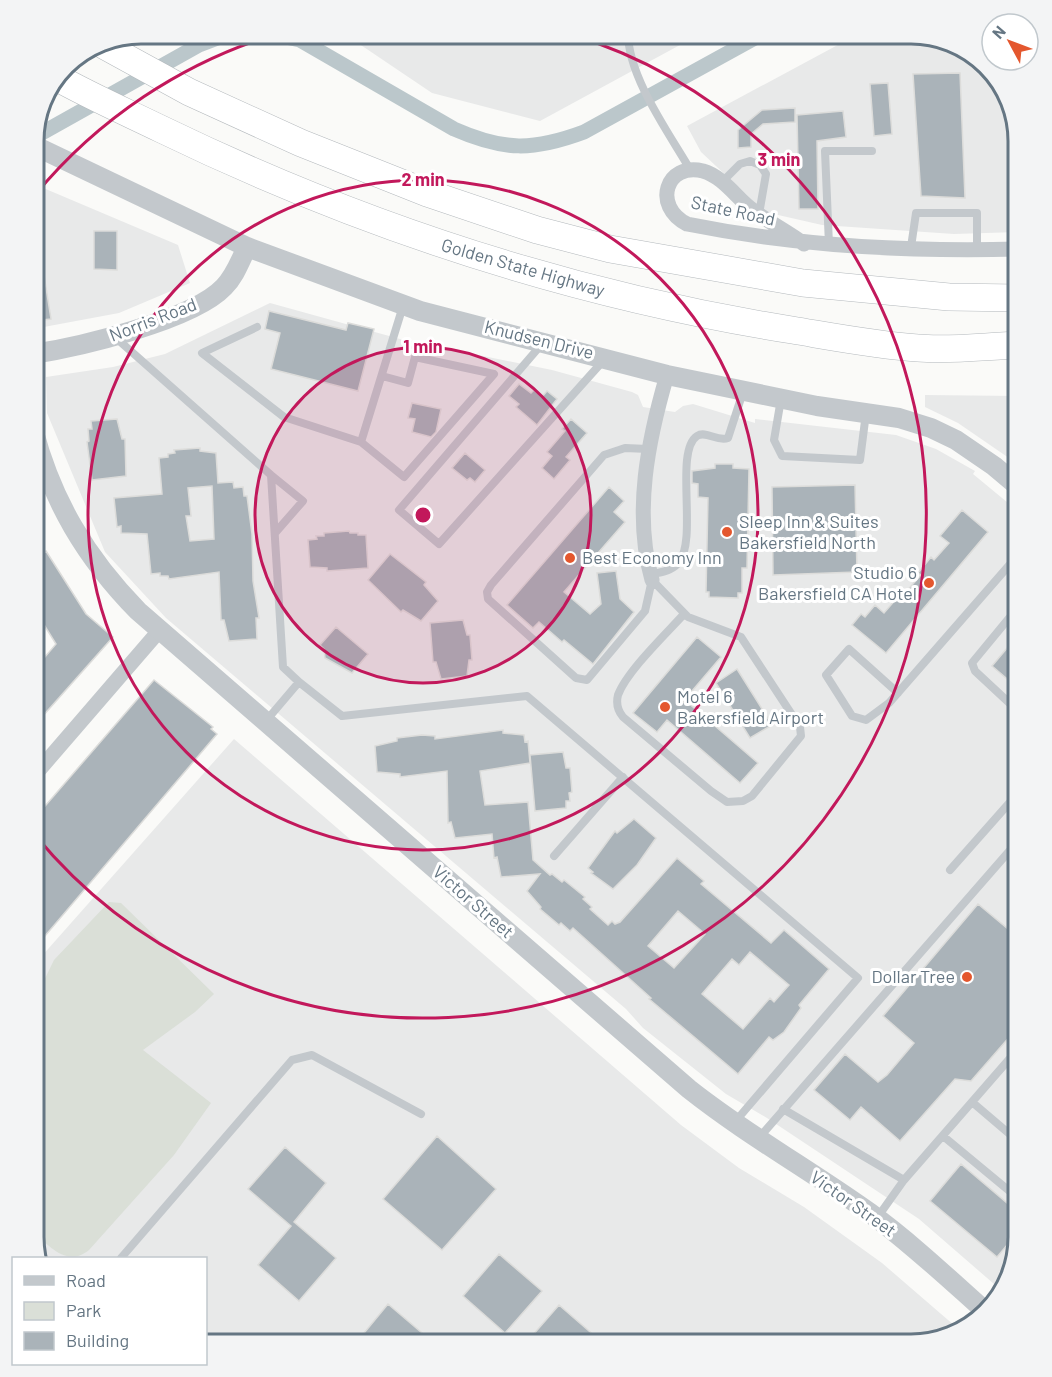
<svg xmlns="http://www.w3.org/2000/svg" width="1052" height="1377" font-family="Barlow,sans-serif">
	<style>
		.built { fill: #e8e9e9 }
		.green { fill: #dadfd7 }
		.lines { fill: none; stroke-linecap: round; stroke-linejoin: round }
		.canal { stroke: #bbc7cb; stroke-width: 15 }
		.building { fill: #aab3b9; stroke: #dcdcda; stroke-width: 1.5; fill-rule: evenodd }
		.motorway-casing { stroke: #b4b9bd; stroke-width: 28 }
		.service { stroke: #c3c8cc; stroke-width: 8 }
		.minor { stroke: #c3c8cc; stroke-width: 15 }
		.tertiary { stroke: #c3c8cc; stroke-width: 20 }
		.motorway { stroke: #fff; stroke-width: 27 }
		.ring { fill: none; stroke: #c2185b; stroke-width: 3 }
		.poi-dot { fill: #e4572e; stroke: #fff; stroke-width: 2 }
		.labels { text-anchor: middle; stroke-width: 6; stroke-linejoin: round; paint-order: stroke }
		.street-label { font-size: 18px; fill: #657683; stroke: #fff }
		.poi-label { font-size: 18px; fill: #657683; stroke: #fff; text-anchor: start }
		.rim { fill: none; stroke: #657683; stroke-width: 3 }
		.centre { fill: #c2185b; stroke: #fff; stroke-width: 3 }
		.ring-label { font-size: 18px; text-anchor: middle; font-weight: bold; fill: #c2185b; stroke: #fff; stroke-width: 6; stroke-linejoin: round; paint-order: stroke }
	</style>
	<rect width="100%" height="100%" fill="#fafaf8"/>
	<path class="built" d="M343 33H702L540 121 432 93Z
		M860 33H919L965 47 1001 81 1019 140V232L954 234 822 225 765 212 701 152 687 126Z
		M41 187 178 245 190 283 119 313 33 329V190Z
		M270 303 400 339 552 370 632 392 638 395 643 407 675 412 683 406 693 404 755 423V419L896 435 936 449 975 471 973 474 1019 512V1237L1012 1263 994 1284 919 1219 767 1118 726 1094 643 1028 626 1009 166 618 105 552 47 413 46 377 113 367 165 354Z
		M925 395 1019 396V465L958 423 925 407Z
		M234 739 681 1125 739 1168 804 1207 882 1263 955 1326 950 1333 912 1344H206V1258H39L33 1237V966Z"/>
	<path class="green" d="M109 902 121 903 214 994 195 1012 143 1050 211 1103 174 1155 89 1250C67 1268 49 1246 33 1231V1003L54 960Z"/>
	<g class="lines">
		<path class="canal" d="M267 33 300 40 454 129C504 151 533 151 584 132L764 33
			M33 138 199 45 228 34 259 33"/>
	</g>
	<path class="building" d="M960 73 965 198 921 196 913 74Z
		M888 83 892 134 874 136 870 84Z
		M795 108V122L763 124 751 134V147L738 148V130L762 110Z
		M843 111 846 137 817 141 818 209H799L797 115Z
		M94 231H117V270L94 269Z
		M44 275 51 319 33 321V276Z
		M269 311 346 330 348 323 374 329 358 391 271 369 280 333 265 329Z
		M519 384 531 393 534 390 542 397 547 391 557 399 537 425 516 407 519 404 509 396Z
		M412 403 441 409 436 432 431 437 412 432 415 419 408 418Z
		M117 419 122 439H125L126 476 92 480 87 442 89 441 88 429H92L91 421Z
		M571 419 587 433 566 457 570 460 554 479 542 468 552 456 547 452 565 431 562 429Z
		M200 448V451L216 453 218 483 233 482 234 488 243 487 244 496H247L252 534 253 581 259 618H256L257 639 229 641 224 620H221L219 572 169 579 168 576H160V573L151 574 147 534 121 533V526L117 527 114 498 162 494 159 458 168 457V454L175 453 174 450ZM212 486 214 539 190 541 186 516H191L188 488Z
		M465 453 485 470 475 482 470 478 467 480 452 468Z
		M715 464H733V468L749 469 747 568H742V593H738V598L709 597V592H706L708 498 698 497V484L692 483V471L715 468Z
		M855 485 857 572 773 575 772 487Z
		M609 487 624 501 614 512 625 522 564 592 590 614 601 604 597 573 616 571 620 599 634 612 593 664 564 640 562 642 539 622 533 628 507 605Z
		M962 510 988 532 886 653 852 625 861 614 865 617 875 605 884 613 903 591 905 593 921 575 918 573 931 557 934 560 949 543 940 536Z
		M349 531 350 533H358V535H366L368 568 327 571V568L310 567 308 540 317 539 316 536H324V533Z
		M46 551 86 614 113 637 33 727V671L56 644 33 607V559Z
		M390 554 426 582 424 585 438 601 421 621 403 610 401 612 368 580Z
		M463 620 467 635H470L472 660H469L467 676 441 679 436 662H433L430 623Z
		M336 627 368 654 352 673 325 658 324 649 320 645Z
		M1019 634V689L992 666Z
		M697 637 721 657 680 705 686 701 758 763 740 783 667 720 657 732 633 713Z
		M737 669 772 725 750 738 716 683Z
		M154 680 213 727 211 729 217 734 33 950V820Z
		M503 730V733L524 735 525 742 528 741 530 763 480 771 485 805 528 802 533 860 550 875 552 874 562 882 564 880 585 897 583 899 592 907 590 909 608 925 612 921 615 924 620 922 677 858 704 881 701 884 771 943 784 930 829 969 799 1005 801 1008 784 1032 773 1040 769 1037 738 1074 649 999 651 998 573 928 570 931 561 923 559 925 540 909 541 907 527 891 540 874 501 877 497 857 494 858 492 834 455 838 451 822 448 823 447 771 400 777V774L377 772 375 746 397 741V738L422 735 435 736V739ZM678 911 705 934 674 968 648 946ZM750 952 789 985 774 1002 770 998 743 1029 702 994 732 959 739 965Z
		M563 752 566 768H570L572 792 569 793 570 801H566V808L535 811 530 755Z
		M634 819 656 838 637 865 613 889 591 873 593 872 588 868 615 831 617 833Z
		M978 904 1019 938V1026L971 1081 955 1079 900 1141 861 1107 850 1120 814 1090 845 1054 878 1082 887 1075 914 1043 883 1016Z
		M437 1136 496 1189 442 1250 383 1199Z
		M285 1147 326 1183 294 1222 336 1258 299 1301 258 1265 291 1226 248 1189Z
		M961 1164 1019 1213V1231L997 1257 930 1201Z
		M499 1254 542 1291 505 1333 463 1296Z
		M388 1304 435 1344H355Z
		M559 1305 604 1344H525Z"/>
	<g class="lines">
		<defs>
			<path id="motorway" d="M105 46 189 92 301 143 427 193 537 230 610 249 803 283 949 297 1019 298
				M56 77C90 96 126 112 161 129 361 226 573 295 792 330 834 337 875 345 918 348 951 351 986 346 1019 345"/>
		</defs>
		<use href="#motorway" class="motorway-casing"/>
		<path class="service" d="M628 33C628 77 669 133 691 171
			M722 182 740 164 750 161 760 165 766 174 759 214
			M829 245 825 151H872
			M911 247 916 213H977V249
			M257 327 202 353 284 417 361 442 403 306
			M116 338 271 475 283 667 299 682
			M541 345 399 510 439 544 603 361
			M781 399 774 440 782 456 860 460 866 413
			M361 442 404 477 494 374 415 357 408 383 382 376
			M648 449 625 448 604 455 491 585 487 592 488 599 576 678 587 680 645 611 652 580
			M271 475 303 501 275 533
			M650 575C660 572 673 571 679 562 698 539 674 451 697 436 706 430 717 442 728 438L743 392
			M652 580 688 617 741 637 800 727 801 736 752 796 743 801 727 802 711 791 623 717C618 711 616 703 618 695 627 671 666 634 684 614
			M898 693 849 649 826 675 852 716 866 720 889 703 1019 554
			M1019 712 975 671 972 663 1019 606
			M265 722 299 682 342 716 527 696 858 978 734 1123
			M554 856 623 777
			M950 870 1019 792
			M972 1102 1019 1142
			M783 1109 904 1180 877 1218
			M943 1136 1019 1199
			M758 1139 1019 840
			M904 1180 1019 1048
			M121 1258 292 1060 312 1055 421 1114"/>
		<path class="minor" d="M804 244C788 232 770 223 754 211 737 199 724 177 703 171 666 162 652 206 687 224 796 246 908 252 1019 249
			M652 580C633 513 648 440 667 375
			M33 777 159 631"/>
		<path class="tertiary" d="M33 145 247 247 420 311 667 375 817 406 899 418 931 428 956 440 994 466 1019 487
			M33 354C79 347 193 320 224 287 235 276 240 261 247 247
			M33 429C52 501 86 558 138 611L689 1089C747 1135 810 1170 870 1213 911 1243 948 1278 985 1311"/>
		<use href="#motorway" class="motorway"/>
	</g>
	<circle cx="423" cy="515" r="168" fill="#c2185b" fill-opacity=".12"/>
	<g class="ring">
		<circle cx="423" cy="515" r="168"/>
		<circle cx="423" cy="515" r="335"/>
		<path d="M35 195A503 503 0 0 1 276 34M570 34A503 503 0 1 1 35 835"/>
	</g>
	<g class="poi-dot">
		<circle cx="727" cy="532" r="6"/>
		<circle cx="570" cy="558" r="6"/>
		<circle cx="929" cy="583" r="6"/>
		<circle cx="665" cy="707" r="6"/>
		<circle cx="967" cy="977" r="6"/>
	</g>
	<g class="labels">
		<g class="street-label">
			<text transform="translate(733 211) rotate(12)" y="6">State Road</text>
			<text transform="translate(523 268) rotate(16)" y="6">Golden State Highway</text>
			<text transform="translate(153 320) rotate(-21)" y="6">Norris Road</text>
			<text transform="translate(539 340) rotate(14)" y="6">Knudsen Drive</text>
			<text transform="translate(473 902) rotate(41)" y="6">Victor Street</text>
			<text transform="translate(853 1204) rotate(35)" y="6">Victor Street</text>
		</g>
		<g class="poi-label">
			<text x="739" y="528">Sleep Inn &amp; Suites<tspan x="739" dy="21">Bakersfield North</tspan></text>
			<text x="582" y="564">Best Economy Inn</text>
			<text x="917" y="579" text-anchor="end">Studio 6<tspan x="917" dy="21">Bakersfield CA Hotel</tspan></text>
			<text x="677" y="703">Motel 6<tspan x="677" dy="21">Bakersfield Airport</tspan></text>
			<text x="955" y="983" text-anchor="end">Dollar Tree</text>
		</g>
	</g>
	<path d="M0 0H1052V1377H0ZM141 44H911A97 97 0 0 1 1008 141V1237A97 97 0 0 1 911 1334H141A97 97 0 0 1 44 1237V141A97 97 0 0 1 141 44Z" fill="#f3f4f5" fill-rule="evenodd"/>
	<path class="rim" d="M141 44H911A97 97 0 0 1 1008 141V1237A97 97 0 0 1 911 1334H141A97 97 0 0 1 44 1237V141A97 97 0 0 1 141 44Z"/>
	<circle cx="423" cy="515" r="9" class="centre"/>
	<g class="ring-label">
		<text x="779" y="166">3 min</text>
		<text x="423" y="186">2 min</text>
		<text x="423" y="353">1 min</text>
	</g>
	<rect x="12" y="1257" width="195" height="108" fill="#ffffff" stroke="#c1c8cd" stroke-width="1.5"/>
	<rect x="24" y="1276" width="30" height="9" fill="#c3c8cc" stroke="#c1c8cd" stroke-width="1.5"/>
	<text x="66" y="1287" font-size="18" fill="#657683">Road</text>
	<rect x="24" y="1302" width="30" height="18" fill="#dadfd7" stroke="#c1c8cd" stroke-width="1.5"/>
	<text x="66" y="1317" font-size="18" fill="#657683">Park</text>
	<rect x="24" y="1332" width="30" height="18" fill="#aab3b9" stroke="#c1c8cd" stroke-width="1.5"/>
	<text x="66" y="1347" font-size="18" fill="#657683">Building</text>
	<g transform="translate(1010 42) rotate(311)"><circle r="28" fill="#ffffff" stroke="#c1c8cd" stroke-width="1.5"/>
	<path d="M0-4.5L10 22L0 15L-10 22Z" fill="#e4572e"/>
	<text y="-9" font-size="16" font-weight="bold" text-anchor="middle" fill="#657683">N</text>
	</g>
</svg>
